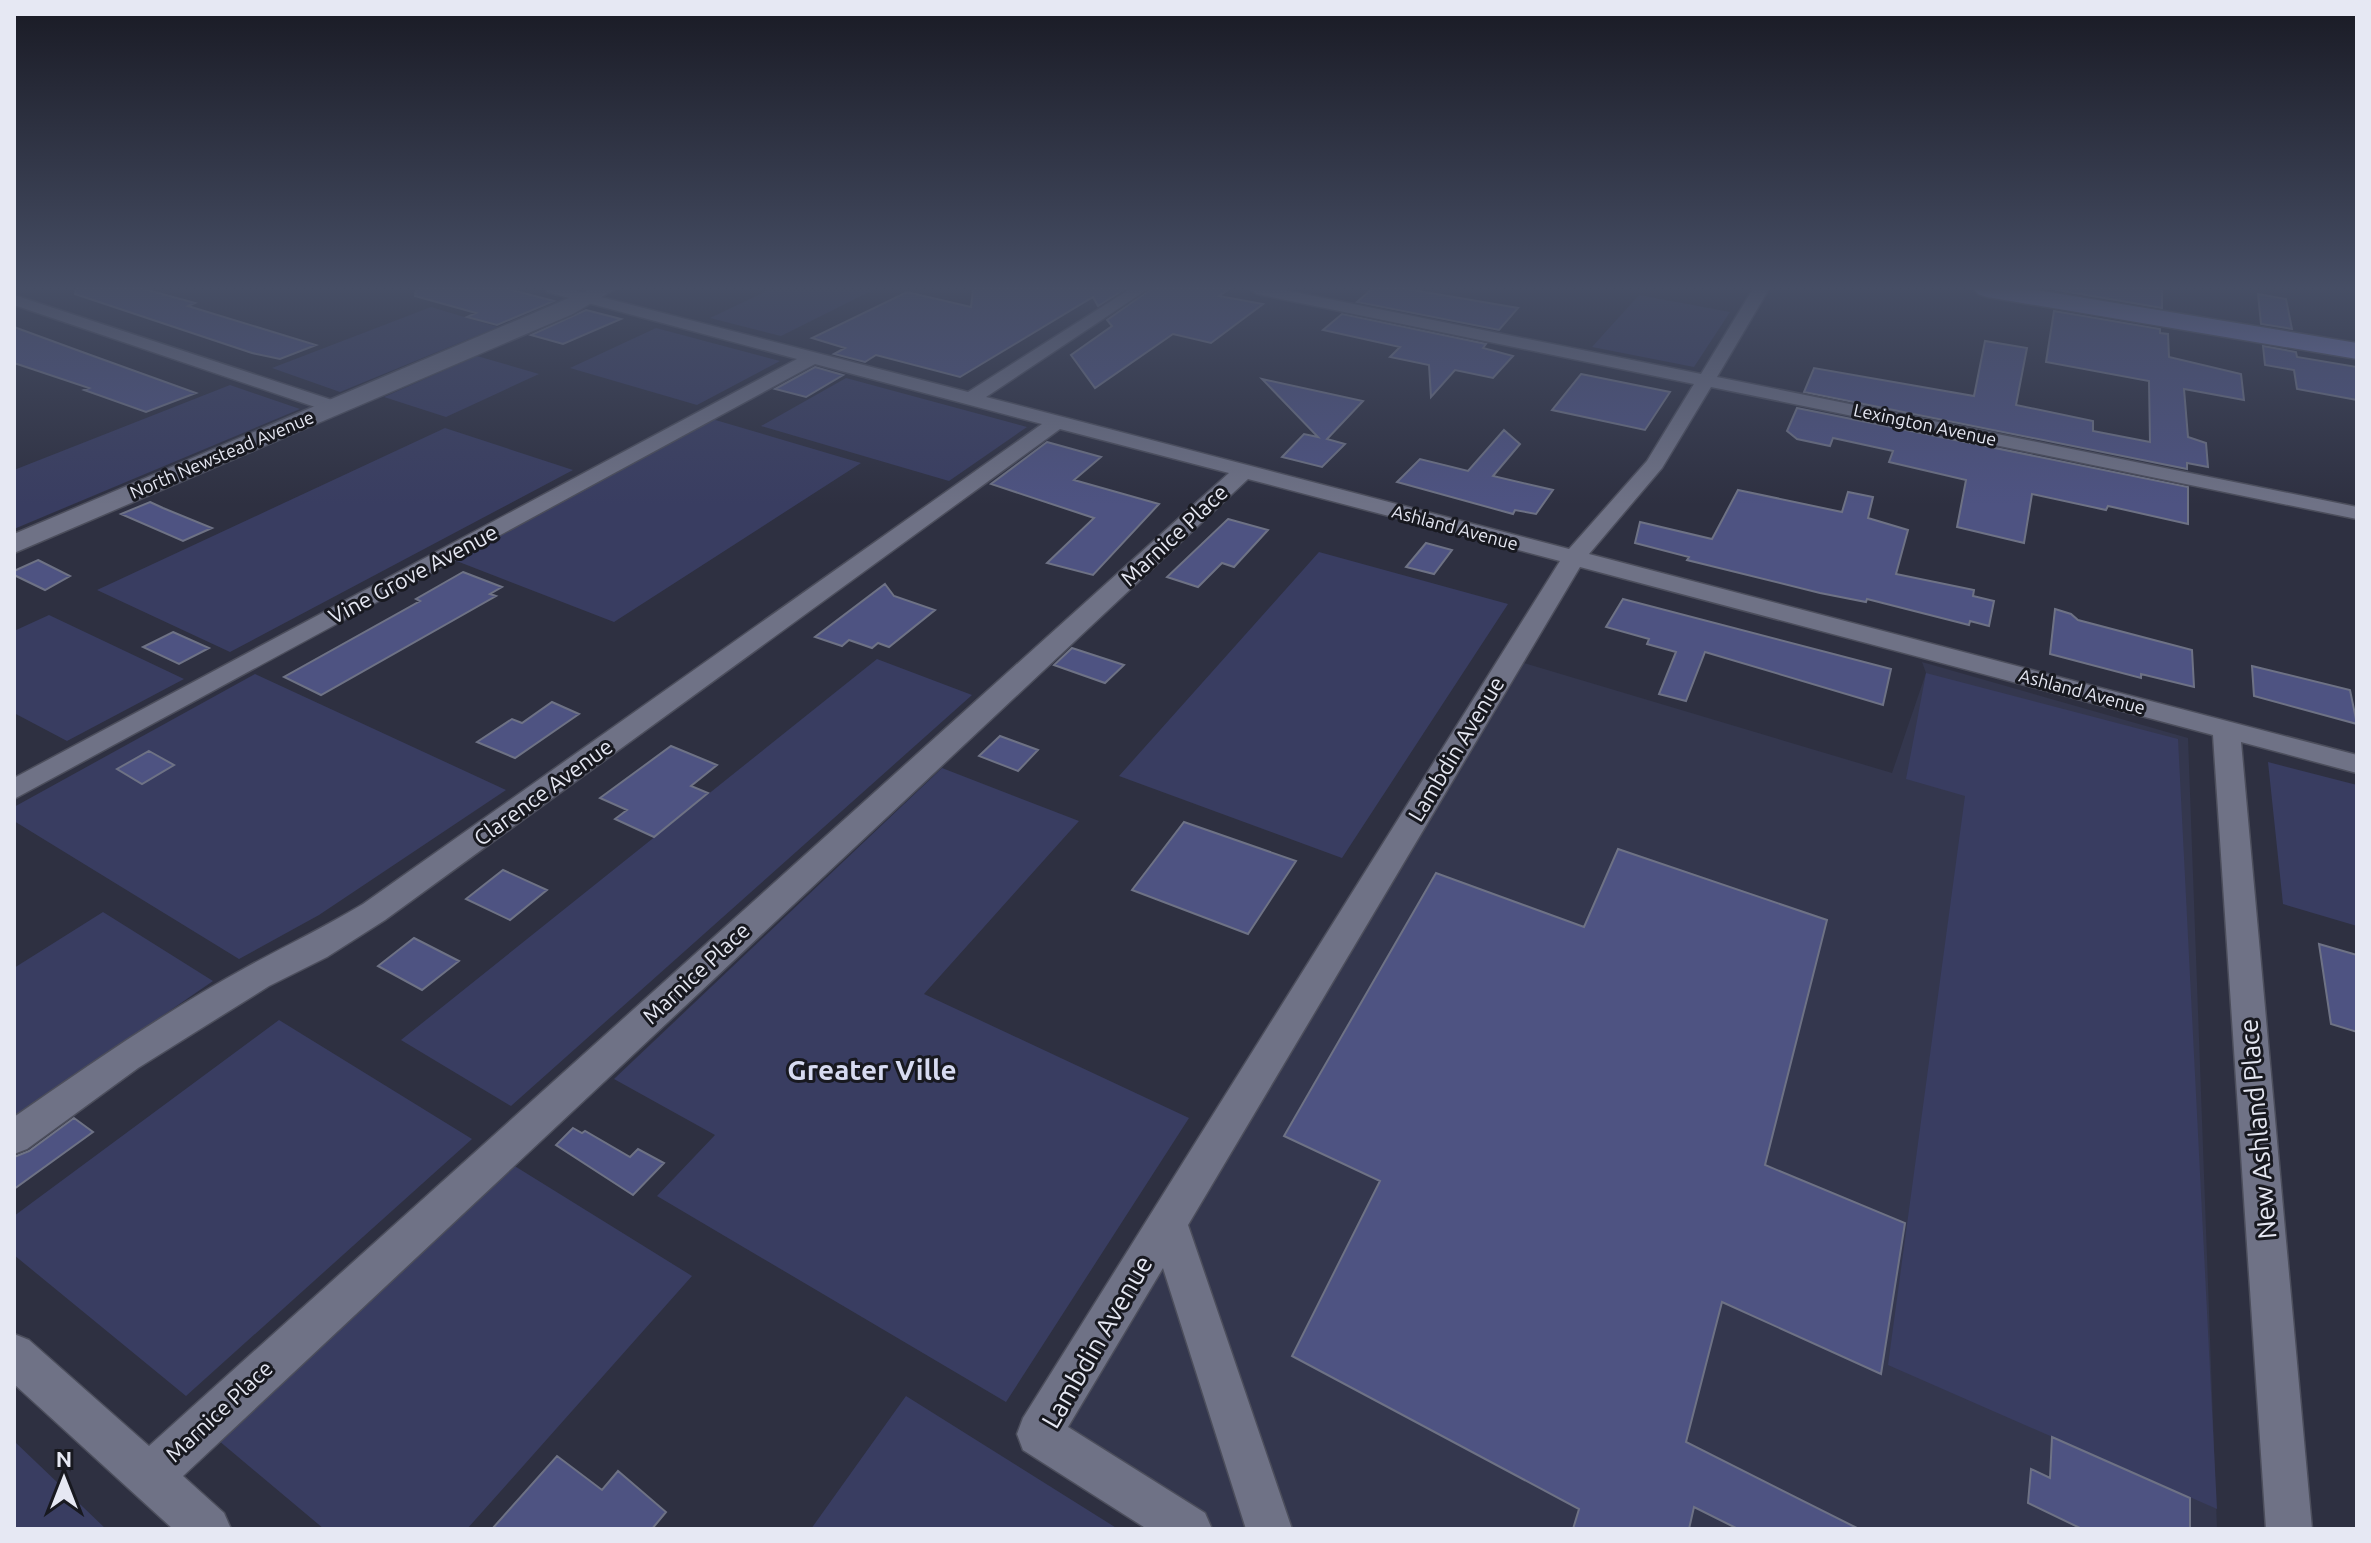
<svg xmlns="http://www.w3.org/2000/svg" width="2371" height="1543" font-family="Ubuntu,sans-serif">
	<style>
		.built { fill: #34374e }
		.green { fill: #393d61 }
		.building { fill: #4e5382; stroke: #6e7285; stroke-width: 2 }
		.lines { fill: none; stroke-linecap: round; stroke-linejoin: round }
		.minor-casing { stroke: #4c4e5c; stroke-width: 3 }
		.tertiary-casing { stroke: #4c4e5c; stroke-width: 3 }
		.primary-casing { stroke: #4c4e5c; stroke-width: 3 }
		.minor { fill: #6f7286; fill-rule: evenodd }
		.tertiary { fill: #6f7286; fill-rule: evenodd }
		.primary { fill: #7378b1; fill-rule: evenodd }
		.labels { text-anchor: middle; stroke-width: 6; stroke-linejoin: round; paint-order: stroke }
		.far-street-label { font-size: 18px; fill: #e6e8f3; stroke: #181920 }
		.street-label { font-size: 22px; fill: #e6e8f3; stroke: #181920 }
		.near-street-label { font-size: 26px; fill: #e6e8f3; stroke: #181920 }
		.near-neighbourhood-label { font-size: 28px; font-weight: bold; fill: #d7dbf1; stroke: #181920 }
	</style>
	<rect width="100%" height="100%" fill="#2e3041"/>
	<path class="built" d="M1511 659 1892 773 1926 673 1922 662 2188 738 2217 1529H1189L1039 1434Z"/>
	<path class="green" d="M771 289H875L781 336 710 318Z
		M1639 295 1730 312 1694 367 1592 347Z
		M431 307 498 327 340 392 272 368Z
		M656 328 780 361 697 405 570 368Z
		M477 356 539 374 446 417 384 397Z
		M846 378 1027 427 949 481 761 426Z
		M230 385 300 409 14 529V470Z
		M712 419 861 463 614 622 454 560Z
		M445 428 573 470 230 652 97 590Z
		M1319 552 1508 604 1342 858 1119 776Z
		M49 615 184 679 67 741 14 713V631Z
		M877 659 972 695 511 1106 401 1040Z
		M1926 673 2178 739 2217 1509 1888 1365 1965 796 1906 779Z
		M255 674 506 790 319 915 239 959 14 821V807Z
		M2268 762 2357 785V926L2283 904Z
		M942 768 1079 821 924 994 1189 1118 1006 1402 657 1196 715 1135 614 1079Z
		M103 912 213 981 14 1118V968Z
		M279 1020 472 1139 186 1396 14 1255V1216Z
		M513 1165 692 1276 467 1529H324L218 1440Z
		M906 1396 1118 1529H811Z
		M14 1441 106 1529H14Z"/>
	<path class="building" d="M76 289H144L195 303 188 306 316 345 280 359 252 353 75 294Z
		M416 289H508L554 301 497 325 467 317 476 313 415 296Z
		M973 289H1125L1098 306 1093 297 960 377 876 355 865 362 834 354 845 348 812 338 907 292 971 307Z
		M1151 289H1229L1219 296 1263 304 1211 343 1173 334 1095 388 1071 355 1112 326 1107 320Z
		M1372 289H1407L1518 308 1499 330 1357 302Z
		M2058 289H2162V308L2057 290Z
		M2258 294 2286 299 2292 329 2261 324Z
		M586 310 621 319 563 344 531 335Z
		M2054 311 2160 329V333L2168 334 2169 357 2241 374 2244 400 2184 389 2188 437 2206 443 2208 467 2187 463V469L1804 392 1814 368 1974 396 1985 341 2027 348 2016 405 2093 421V431L2150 442 2149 381 2046 362Z
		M1342 314 1486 344 1483 348 1513 356 1493 378 1455 370 1431 397 1429 365 1390 357 1400 347 1323 330Z
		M14 327 85 353 196 393 146 412 84 390 89 388 14 363Z
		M2263 346 2296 352 2297 357 2357 367V400L2297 389 2294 370 2265 365Z
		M815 367 843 375 806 397 775 389Z
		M1581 374 1670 392 1645 430 1552 410Z
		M1262 379 1363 401 1327 439 1345 444 1322 467 1282 457 1304 434 1318 437Z
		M1797 408 2188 487V524L2108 506 2106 510 2032 494 2024 543 1957 527 1966 480 1889 462 1893 451 1833 438 1830 446 1797 439 1787 431Z
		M1504 430 1520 444 1493 476 1553 490 1536 514 1515 510 1513 514 1397 482 1420 459 1468 471Z
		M1047 442 1101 457 1074 480 1159 504 1093 575 1047 563 1094 518 991 484Z
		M1738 490 1842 512 1848 492 1873 497 1868 518 1908 530 1896 574 1974 590 1973 596 1994 601 1989 626 1970 621 1969 625 1867 599 1866 602 1820 593 1703 564 1687 560 1689 557 1635 543 1640 522 1712 539Z
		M150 502 163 508 212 528 183 541 121 514Z
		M1228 519 1268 530 1234 567 1222 563 1198 587 1167 577Z
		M1426 543 1452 550 1434 574 1406 567Z
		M38 560 70 576 45 590 14 575V571Z
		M463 572 502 587 490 594 496 596 321 695 284 677 420 601 416 599Z
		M885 584 894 596 935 610 889 647 878 643 872 648 849 640 842 646 815 637Z
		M1623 599 1891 669 1883 705 1705 652 1686 701 1659 694 1676 652 1647 644 1649 639 1606 627Z
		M2055 609 2071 614 2078 620 2192 650 2194 687 2141 674V678L2050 654Z
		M173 632 209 648 179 664 143 647Z
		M1072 648 1124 665 1105 683 1054 665Z
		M2252 666 2350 690 2357 724 2254 696Z
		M552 702 579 714 515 758 477 742 512 719 522 723Z
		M1000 736 1038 750 1018 771 979 756Z
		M671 746 717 765 691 786 708 793 654 837 615 819 627 810 600 798Z
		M149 751 174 765 142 784 117 769Z
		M1184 822 1296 861 1248 934 1132 890Z
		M1618 849 1827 920 1765 1165 1905 1223 1881 1374 1722 1302 1686 1442 1859 1529H1738L1694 1507 1689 1529H1573L1579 1509 1292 1356 1380 1181 1284 1136 1436 873 1584 927Z
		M503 870 547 890 510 920 466 899Z
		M414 938 459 961 422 990 378 966Z
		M2319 944 2357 955V1032L2331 1024Z
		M74 1118 93 1132 14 1189V1157L29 1151Z
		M573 1128 582 1133 585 1131 630 1157 638 1149 664 1163 633 1195 556 1145Z
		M2052 1437 2190 1498V1529H2082L2028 1503 2031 1469 2050 1478Z
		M557 1456 602 1490 618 1471 666 1512 652 1529H492Z"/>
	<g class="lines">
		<defs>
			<path id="minor" d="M545 289H570L968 392 1130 289H1148L986 397 1569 549 1647 461 1694 384 1257 294 1249 289H1279L1701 374 1753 289H1769L1717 377 2357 507V519L1711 387 1662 468 1589 554 2357 755V773L2241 742 2312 1529H2266L2213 735 1580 567 1188 1225 1292 1529H1246L1163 1268 1068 1427 1205 1513 1212 1529H1147L1023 1450 1017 1434 1023 1418 1560 561 1248 479 183 1476 224 1513 231 1529H173L14 1384V1334L29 1340 149 1446 1229 473 1060 429 385 920 327 957 269 986 138 1068 27 1149 14 1154V1117C89 1065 165 1012 245 968 285 946 323 928 363 904L1042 424 815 364 14 799V778L797 359 547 292Z
				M14 295 341 403 344 407 341 411H327L14 305Z"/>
			<path id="tertiary" d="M590 289H615L573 314 14 553V534Z"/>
			<path id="primary" d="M1974 289H2030L2357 343V359L1987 297 1978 294Z"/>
		</defs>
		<use href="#minor" class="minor-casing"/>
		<use href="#tertiary" class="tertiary-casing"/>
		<use href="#primary" class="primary-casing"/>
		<use href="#minor" class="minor"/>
		<use href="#tertiary" class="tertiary"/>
		<use href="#primary" class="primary"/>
	</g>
	<linearGradient id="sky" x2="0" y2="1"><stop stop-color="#191a24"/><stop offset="0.57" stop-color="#464e65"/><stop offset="1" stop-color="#464e65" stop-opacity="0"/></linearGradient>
	<rect width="2371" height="505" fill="url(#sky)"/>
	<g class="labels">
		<g class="far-street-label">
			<text transform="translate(1925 425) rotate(12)" y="6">Lexington Avenue</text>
			<text transform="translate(222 455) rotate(-23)" y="6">North Newstead Avenue</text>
			<text transform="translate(1455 528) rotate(15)" y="6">Ashland Avenue</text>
			<text transform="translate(2082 692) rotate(15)" y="6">Ashland Avenue</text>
		</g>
		<g class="street-label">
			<text transform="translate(1174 535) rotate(-43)" y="8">Marnice Place</text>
			<text transform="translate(413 574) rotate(-28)" y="8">Vine Grove Avenue</text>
			<text transform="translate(1456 749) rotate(-59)" y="8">Lambdin Avenue</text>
			<text transform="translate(543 792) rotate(-36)" y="8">Clarence Avenue</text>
			<text transform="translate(696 973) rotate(-43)" y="8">Marnice Place</text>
			<text transform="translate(219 1411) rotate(-43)" y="8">Marnice Place</text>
		</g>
		<g class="near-street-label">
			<text transform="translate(2258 1129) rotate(-95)" y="9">New Ashland Place</text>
			<text transform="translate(1097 1342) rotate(-60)" y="9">Lambdin Avenue</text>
		</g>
		<g class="near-neighbourhood-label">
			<text x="872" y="1080">Greater Ville</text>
		</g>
	</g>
	<rect width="2371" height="1543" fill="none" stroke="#e6e8f3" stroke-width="32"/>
	<g transform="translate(64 1479)" stroke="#181920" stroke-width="6" paint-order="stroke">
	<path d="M0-6L14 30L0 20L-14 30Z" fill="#e6e8f3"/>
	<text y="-12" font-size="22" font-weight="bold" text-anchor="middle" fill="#e6e8f3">N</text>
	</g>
</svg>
